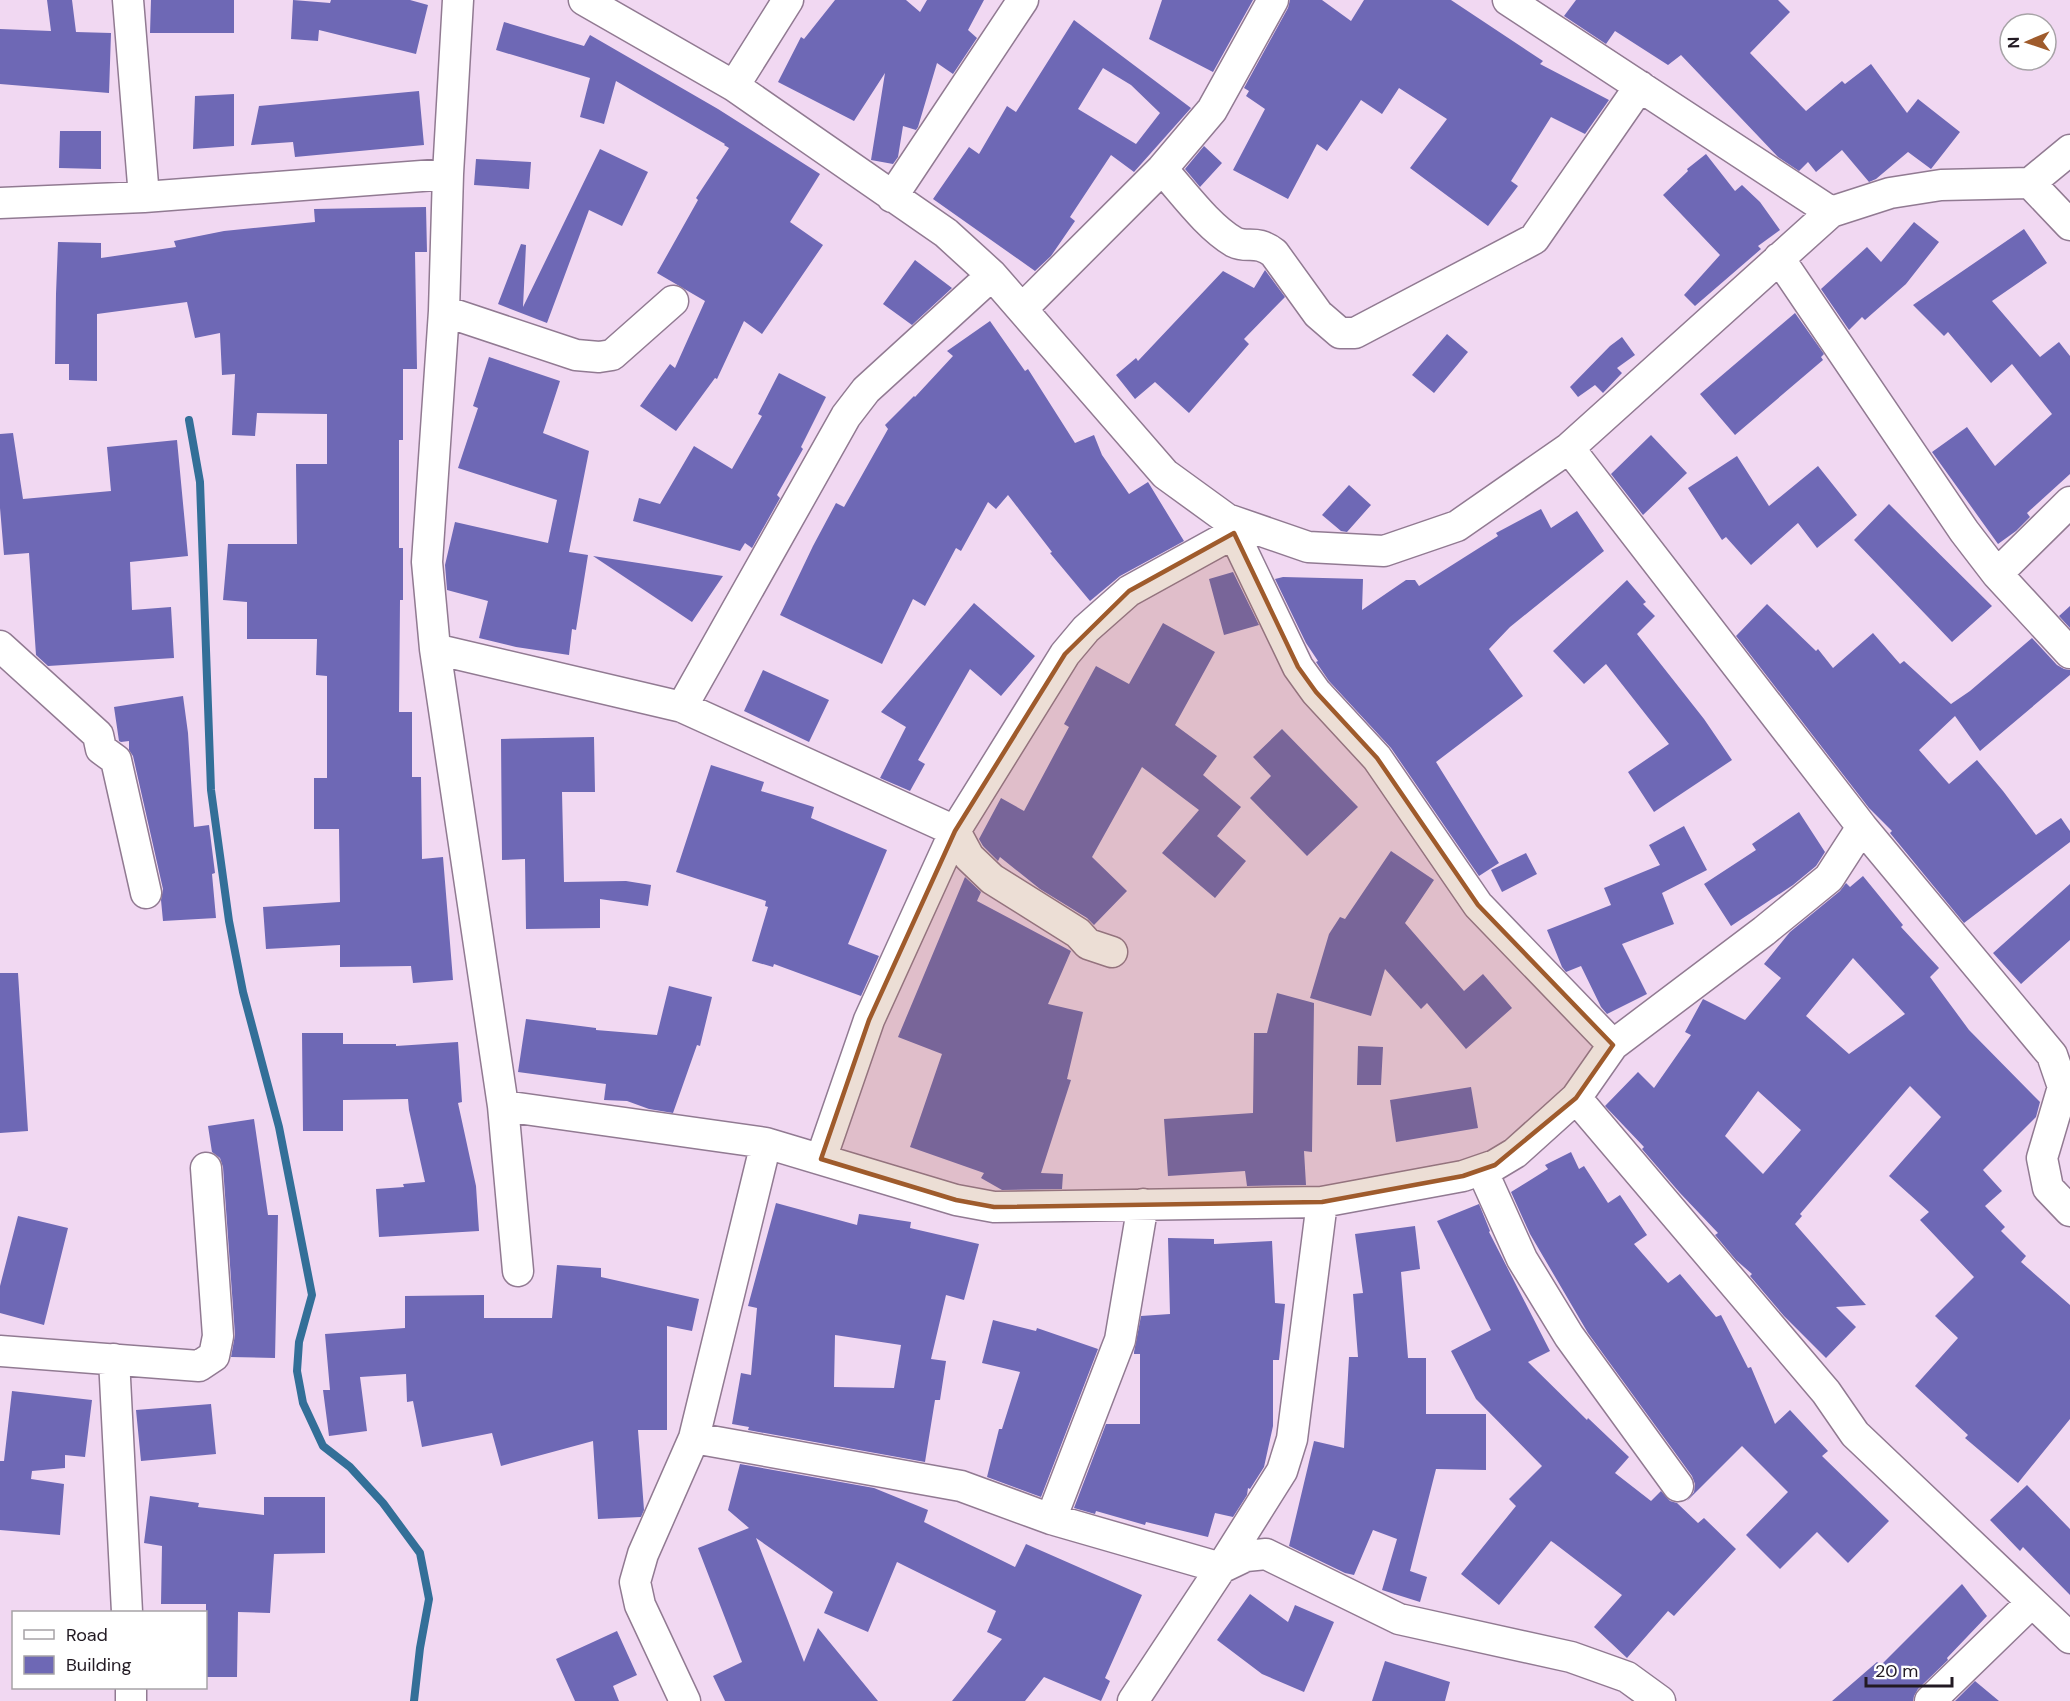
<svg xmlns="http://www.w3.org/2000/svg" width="2070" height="1701" font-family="'DM Sans',sans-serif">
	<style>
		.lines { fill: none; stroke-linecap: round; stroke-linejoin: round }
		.stream { stroke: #336f98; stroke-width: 8 }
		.building { fill: #6e68b5; fill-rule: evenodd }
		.street-casing { stroke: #917a92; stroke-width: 33 }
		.street { stroke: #fff; stroke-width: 30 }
		.marked { fill: #9f5b2c; fill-opacity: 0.2; stroke: #9f5b2c; stroke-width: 4.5; stroke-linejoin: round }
	</style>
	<rect width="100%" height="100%" fill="#f1d8f2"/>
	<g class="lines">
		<path class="stream" d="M189 420 200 482 211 790 229 921 243 992 279 1127 312 1295 299 1342 297 1371 303 1403 323 1446 350 1467 383 1503 420 1553 429 1599 420 1648 414 1701"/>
	</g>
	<path class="building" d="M47 0H72L76 32 111 33 109 93 0 84V29L51 31Z
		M151 0H234V33H150Z
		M293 0 330 3 331 0H410L428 5 416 54 319 30 318 41 291 39Z
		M835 0H906L920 12 927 0H984L968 30 977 38 953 74 937 63 918 127 916 130 903 126 898 157 893 164 871 160 885 73 854 121 778 82 801 37 804 39Z
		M1162 0H1253L1213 72 1149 39Z
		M1290 0H1322L1351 21 1364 0H1451L1543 61 1540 64 1609 100 1585 134 1551 117 1511 181 1518 186 1488 226 1410 168 1447 119 1399 88 1382 114 1361 100 1327 151 1317 144 1288 199 1233 170 1265 109 1246 96 1249 91 1244 88 1288 8Z
		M1576 0H1778L1790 12 1750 53 1806 111 1842 81 1845 84 1871 64 1907 113 1918 99 1960 132 1931 169 1908 152 1876 179 1869 182 1842 150 1816 172 1808 162 1799 171 1778 157 1681 55 1668 65 1615 31 1606 44 1564 16Z
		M1074 20 1191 108 1134 172 1111 155 1070 217 1075 221 1051 256 1035 271 933 199 969 147 979 154 1007 106 1016 112ZM1103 68 1131 85 1160 113 1136 144 1078 109Z
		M504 22 584 46 590 35 718 109 820 174 790 222 823 245 762 334 744 321 717 379 715 378 676 431 640 406 670 364 675 368 705 301 657 273 698 200 696 198 729 148 724 145 725 144 616 81 604 124 580 117 590 78 496 50Z
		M419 91 424 145 295 157 293 142 251 145 259 106Z
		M234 94V146L193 149 195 96Z
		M60 131H101V169L59 168Z
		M1204 146 1222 163 1200 187 1185 169Z
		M600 149 648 172 622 226 589 210 547 323 498 304 521 244 526 245 523 307Z
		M1706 154 1735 191 1742 185 1760 202 1780 230 1758 246 1761 249 1695 306 1684 295 1720 255 1663 195 1688 171 1687 169Z
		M476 159 531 162 529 189 474 185Z
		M426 207 427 252H415L417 369H403V440H399V548H403V600H400L399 712H412V777H421L422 859 443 857 453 980 413 983 411 966 340 967V945L266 949 263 907 340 902 339 829H314V778H327V676L316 675 317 639H247V602L223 600 228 544H297L296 464H327V414L257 413 255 436 232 435 235 374 222 375 220 333 195 338 187 302 97 314V381L69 380V364H55L56 294 58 242 101 243V258L176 247 174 241 224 231 315 222 314 209Z
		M1914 222 1939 242 1906 284 1865 320 1862 317 1849 330 1821 289 1867 247 1881 262Z
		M2024 229 2047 263 1992 301 2040 357 2059 342 2070 356V474L2027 513 2030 517 2016 531 1998 544 1932 452 1967 427 1995 466 2052 414 2012 364 1991 383 1948 332 1944 336 1913 305Z
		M915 260 952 288 912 325 883 304Z
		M1265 270 1285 297 1244 339 1249 344 1189 413 1155 382 1135 399 1116 375 1136 358 1138 361 1223 271 1254 288Z
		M1795 313 1824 354 1821 357 1823 360 1735 435 1700 394Z
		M990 321 1025 371 1028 369 1075 443 1094 435 1102 455 1129 494 1148 482 1184 541 1120 576 1090 601 1050 553 1052 552 1008 495 996 509 988 502 961 551 956 548 925 606 913 599 882 664 780 615 813 546 836 503 844 507 888 429 885 425 914 396 915 397 953 356 947 351Z
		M1447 334 1468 352 1434 393 1412 375Z
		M1622 337 1635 355 1617 368 1622 373 1603 393 1595 385 1578 397 1570 387 1610 346Z
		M489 357 560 381 543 433 589 451 569 552 588 555 576 630 572 629 569 655 516 647 479 638 488 601 447 590 445 565 455 522 548 543 557 500 458 468 478 408 473 406Z
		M779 373 826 397 801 447 803 449 777 495 780 498 752 548 745 543 740 551 633 521 639 498 660 504 694 446 732 469 762 416 758 414Z
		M13 433 23 499 111 491 107 447 177 440 188 556 130 562 132 610 171 607 174 658 48 666 36 655 29 553 4 555 0 508V434Z
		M1651 435 1687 473 1643 515 1611 474Z
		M1737 456 1769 506 1818 466 1857 515 1817 548 1798 523 1751 565 1726 537 1722 540 1688 488Z
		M1349 485 1371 505 1347 532 1341 531 1322 515Z
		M1889 504 1992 606 1952 642 1854 540Z
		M1541 509 1551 528 1577 511 1604 551 1510 627 1489 649 1523 696 1436 762 1499 863 1479 876 1391 748 1329 681 1316 662 1318 661 1306 643 1275 579 1283 577 1363 579 1362 610 1406 580H1415L1419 586 1498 536 1496 533Z
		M593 556 723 576 692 622Z
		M1233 572 1259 625 1224 635 1209 579Z
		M1627 580 1646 602 1643 604 1655 616 1637 634 1704 719 1732 760 1654 812 1628 772 1669 744 1606 664 1584 684 1553 651Z
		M974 603 1035 656 1001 696 970 669 918 760 925 764 910 791 880 778 906 727 881 712Z
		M1767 604 1816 651 1818 649 1833 668 1873 633 1900 664 1904 661 1951 704 1970 691 2032 638 2057 665 2064 669 2070 670V675L1980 751 1955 716 1919 750 1949 784 1977 760 2003 791 2036 835 2061 818 2070 831V842L1964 923 1890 833 1892 831 1869 808 1736 636Z
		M2070 606V628L2059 616Z
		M1163 623 1215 652 1175 725 1217 756 1203 775 1241 807 1217 836 1246 861 1215 898 1162 853 1199 810 1142 767 1092 857 1127 891 1094 925 1087 918 1040 889 1000 857 998 861 983 846 979 839 1001 798 1024 811 1069 727 1064 724 1096 666 1129 684Z
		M763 670 829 700 809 742 744 711Z
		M183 696 188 733 194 827 209 825 215 873 212 874 216 918 163 921 161 900 163 889 133 756 129 750V741L121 742 119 741 114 707Z
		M1282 729 1358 807 1307 856 1250 798 1271 776 1253 757Z
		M594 737 595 792H562L564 882 626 881 651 885 648 906 600 899V928L526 929 525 859 502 860 501 739Z
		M711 765 764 782 761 791 814 807 811 818 887 850 848 944 879 956 861 996 774 964 773 967 752 961 768 907 765 906 766 901 676 872Z
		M1799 812 1825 852 1816 866 1793 885 1731 926 1704 884 1756 850 1752 844Z
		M1684 826 1707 870 1662 893 1674 924 1622 944 1647 994 1607 1014 1601 1007 1581 966 1566 972 1562 967 1547 930 1611 905 1604 888 1660 865 1649 845Z
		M1391 851 1434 880 1405 923 1464 991 1483 974 1512 1008 1466 1049 1427 1003 1421 1009 1385 969 1371 1016 1310 998 1329 934 1340 917 1345 919Z
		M1526 853 1537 874 1502 892 1491 870Z
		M1863 876 1903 925 1901 927 1939 968 1930 977 1969 1030 2040 1102 2036 1117 1983 1170 2002 1191 1985 1206 2005 1227 2001 1231 2026 1256 2021 1262 2070 1305V1419L2018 1483 1965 1438 1968 1435 1915 1386 1958 1338 1935 1316 1974 1277 1920 1220 1929 1212 1889 1176 1941 1117 1910 1086 1800 1214 1802 1216 1795 1224 1866 1305 1836 1307 1856 1327 1826 1358 1784 1316 1750 1276 1752 1274 1736 1260 1715 1235 1718 1233 1680 1193 1642 1149 1644 1147 1605 1106 1638 1072 1654 1088 1691 1035 1685 1032 1703 999 1745 1020 1781 978 1764 964 1790 932 1840 891 1846 883 1850 887ZM1853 958 1905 1014 1849 1054 1806 1016ZM1758 1091 1801 1130 1763 1174 1725 1136Z
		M965 877 981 892 977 901 1071 951 1048 1004 1083 1012 1067 1079 1071 1080 1041 1173 1063 1174 1062 1189 1002 1190 981 1178 984 1173 910 1147 942 1054 898 1037Z
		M2070 884V940L2021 984 1993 953Z
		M0 973H18L28 1131 0 1133Z
		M669 986 712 997 700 1046 697 1045 673 1113 649 1109 627 1101 604 1100 606 1084 518 1072 526 1019 596 1028V1030L657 1035Z
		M1277 993 1314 1003 1312 1152 1304 1151 1306 1185 1247 1186 1245 1171 1168 1176 1164 1119 1253 1113 1254 1033H1267Z
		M302 1033H343V1044H396V1046L458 1042 462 1102 458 1103 476 1186 479 1231 379 1237 376 1189 404 1187 403 1184 425 1182 409 1110 408 1099 343 1100V1131H303Z
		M1358 1046 1383 1047 1381 1085H1357Z
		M1471 1087 1478 1128 1396 1142 1390 1100Z
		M254 1119 268 1215H278L275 1358 231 1357 235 1335 223 1167 220 1158 212 1152 208 1126Z
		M1571 1152 1579 1169 1584 1166 1608 1203 1620 1195 1647 1235 1634 1244 1668 1283 1680 1274 1716 1317 1721 1315 1748 1368 1751 1367 1775 1424 1790 1410 1828 1451 1822 1456 1889 1521 1848 1563 1817 1532 1780 1569 1746 1535 1788 1492 1742 1446 1687 1501 1694 1492 1695 1484 1692 1476 1588 1333 1530 1234 1511 1192 1548 1169 1545 1165Z
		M776 1203 857 1225 859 1214 911 1222 910 1228 979 1244 964 1300 946 1295 931 1359 946 1361 940 1400H935L925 1462 748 1430 749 1427 732 1424 741 1373 751 1375 757 1308 748 1306ZM835 1335 901 1345 894 1388 834 1387Z
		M1479 1204 1490 1231 1489 1232 1550 1351 1528 1362 1587 1420 1588 1418 1629 1457 1615 1473 1651 1501 1661 1491 1670 1501 1677 1503 1698 1523 1704 1518 1736 1549 1674 1616 1668 1611 1627 1658 1594 1627 1622 1595 1554 1543 1551 1541 1499 1605 1461 1574 1516 1506 1509 1499 1542 1466 1476 1399 1451 1351 1491 1330 1437 1221Z
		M18 1216 68 1228 44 1325 0 1313V1286Z
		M1415 1226 1420 1269 1401 1272 1408 1358H1426V1414H1486V1470L1436 1469 1410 1571 1427 1577 1420 1602 1382 1590 1397 1539 1373 1530 1354 1575 1345 1573 1289 1546 1314 1441 1344 1448 1349 1357H1358L1353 1294 1363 1293 1355 1234Z
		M1168 1238 1214 1239V1244L1272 1241 1275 1303 1285 1304 1279 1360H1273V1426L1264 1467 1250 1489 1248 1488 1247 1495 1233 1517 1215 1513 1208 1537 1146 1522 1145 1525 1096 1511 1095 1514 1074 1508 1106 1424H1140V1354H1134V1352L1141 1316 1170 1314Z
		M557 1265 601 1268V1277L699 1299 692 1331 667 1326V1430H638L644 1510 641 1517 598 1519 593 1441 501 1466 492 1433 422 1447 413 1401 407 1402 406 1374 360 1377 367 1431 329 1436 323 1390H330L325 1334 405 1328V1296L484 1295V1318H552Z
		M993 1320 1036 1331 1037 1328 1098 1349 1041 1497 987 1477 999 1429H1002L1020 1372 982 1363Z
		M12 1391 92 1400 85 1457 65 1455V1468L32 1471 31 1479 64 1484 60 1535 0 1530V1461H4Z
		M211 1404 216 1454 141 1461 136 1410Z
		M740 1464 874 1488 928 1510 924 1522 1015 1567 1026 1544 1142 1595 1105 1678 1110 1681 1101 1701 1044 1677 1025 1701H952L1002 1639 987 1632 996 1611 897 1562 868 1632 824 1613 833 1592 756 1538 804 1662 818 1628 878 1701H725L713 1676 742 1662 698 1548 749 1528 728 1510Z
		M2027 1485 2070 1529V1595L2023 1547 2020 1551 1990 1520Z
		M150 1496 199 1503 198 1507 264 1515V1497H325V1553L274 1554 270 1613 238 1612 237 1677H206V1604H161L162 1546 144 1543Z
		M1962 1584 1987 1616 1947 1658 1948 1660 1918 1689 1914 1696 1913 1701H1832L1877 1662 1881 1665Z
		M1250 1594 1288 1622 1295 1605 1334 1622 1304 1692 1262 1674 1217 1640Z
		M617 1631 637 1675 613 1686 619 1701H575L556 1659Z
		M1385 1661 1450 1682 1445 1701H1372Z
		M1975 1681 1999 1701H1955Z"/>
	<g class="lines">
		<defs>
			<path id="street" d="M128 0 144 197
				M458 0 448 174 444 311 427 562 435 649 503 1106 518 1271
				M584 0 734 86 946 233 992 275 1165 474 1227 519 1308 547 1384 551 1457 526 1569 448 1831 212 1890 193 1941 185 2030 183 2070 150
				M1508 0 1831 212
				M734 86 788 0
				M1162 169C1183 192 1207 226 1234 242 1248 249 1256 239 1274 253L1318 314 1340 333H1355L1534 239 1640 86
				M2030 183 2070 225
				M892 197 1023 0
				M0 203 144 197 448 174
				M1779 258 1964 531 1997 574 2070 653
				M1022 309 1162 169 1212 110 1273 0
				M444 311 576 355 599 357 612 355 673 301
				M1569 448 1862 827 2052 1055 2063 1087 2042 1158 2048 1188 2070 1211
				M1227 519 1298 667 1316 692 1377 758 1478 905 1613 1045
				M1997 574 2070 502
				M0 646 98 735 101 749 116 760 146 893
				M435 649 682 707 955 831 969 857 992 879 1078 933 1088 944 1112 952
				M682 707 846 416 866 390 992 275
				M1576 1098 1826 1392 1855 1434 2070 1638
				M503 1106 766 1143 956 1200 994 1207 1322 1202 1463 1176 1495 1165 1515 1153 1576 1098 1613 1045 1764 931 1829 878 1862 827
				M821 1159 869 1020 955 831 1065 654 1086 629 1129 591 1234 533
				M1482 1170 1522 1259 1569 1336 1678 1486
				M0 1351 199 1366 214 1356 218 1336 206 1168
				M114 1359 127 1612
				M694 1438 961 1486 1051 1519 1221 1568 1246 1556 1266 1554 1399 1619 1571 1657 1627 1677 1660 1701
				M1051 1519 1120 1340 1143 1204
				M131 1688V1701
				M685 1701 640 1605 635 1582 643 1554 694 1438 766 1143
				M1133 1701 1221 1568 1282 1471 1292 1439 1322 1202
				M1930 1701 2032 1602"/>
		</defs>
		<use href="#street" class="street-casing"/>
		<use href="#street" class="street"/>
	</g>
	<path class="marked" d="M1234 533 1298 667 1316 692 1377 758 1478 905 1613 1045 1576 1098 1495 1165 1463 1176 1322 1202 994 1207 956 1200 821 1159 869 1020 955 831 1065 654 1129 591Z"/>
	<rect x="12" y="1611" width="195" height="78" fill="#ffffff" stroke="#a7a3a7" stroke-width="1.5"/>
	<rect x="24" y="1630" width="30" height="9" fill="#ffffff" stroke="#a7a3a7" stroke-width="1.5"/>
	<text x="66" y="1641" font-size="18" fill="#221a23">Road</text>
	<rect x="24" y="1656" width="30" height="18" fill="#6e68b5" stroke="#a7a3a7" stroke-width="1.5"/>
	<text x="66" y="1671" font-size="18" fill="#221a23">Building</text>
	<g transform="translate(2028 42) rotate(268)"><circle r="28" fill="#ffffff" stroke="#a7a3a7" stroke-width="1.5"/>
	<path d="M0-4.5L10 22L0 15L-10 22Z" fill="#9f5b2c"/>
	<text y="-9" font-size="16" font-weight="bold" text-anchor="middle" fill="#221a23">N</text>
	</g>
	<path d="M1866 1677v9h86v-9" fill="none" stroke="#221a23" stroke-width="3"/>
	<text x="1875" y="1677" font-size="18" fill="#221a23" stroke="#ffffff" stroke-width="4.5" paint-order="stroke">20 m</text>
</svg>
